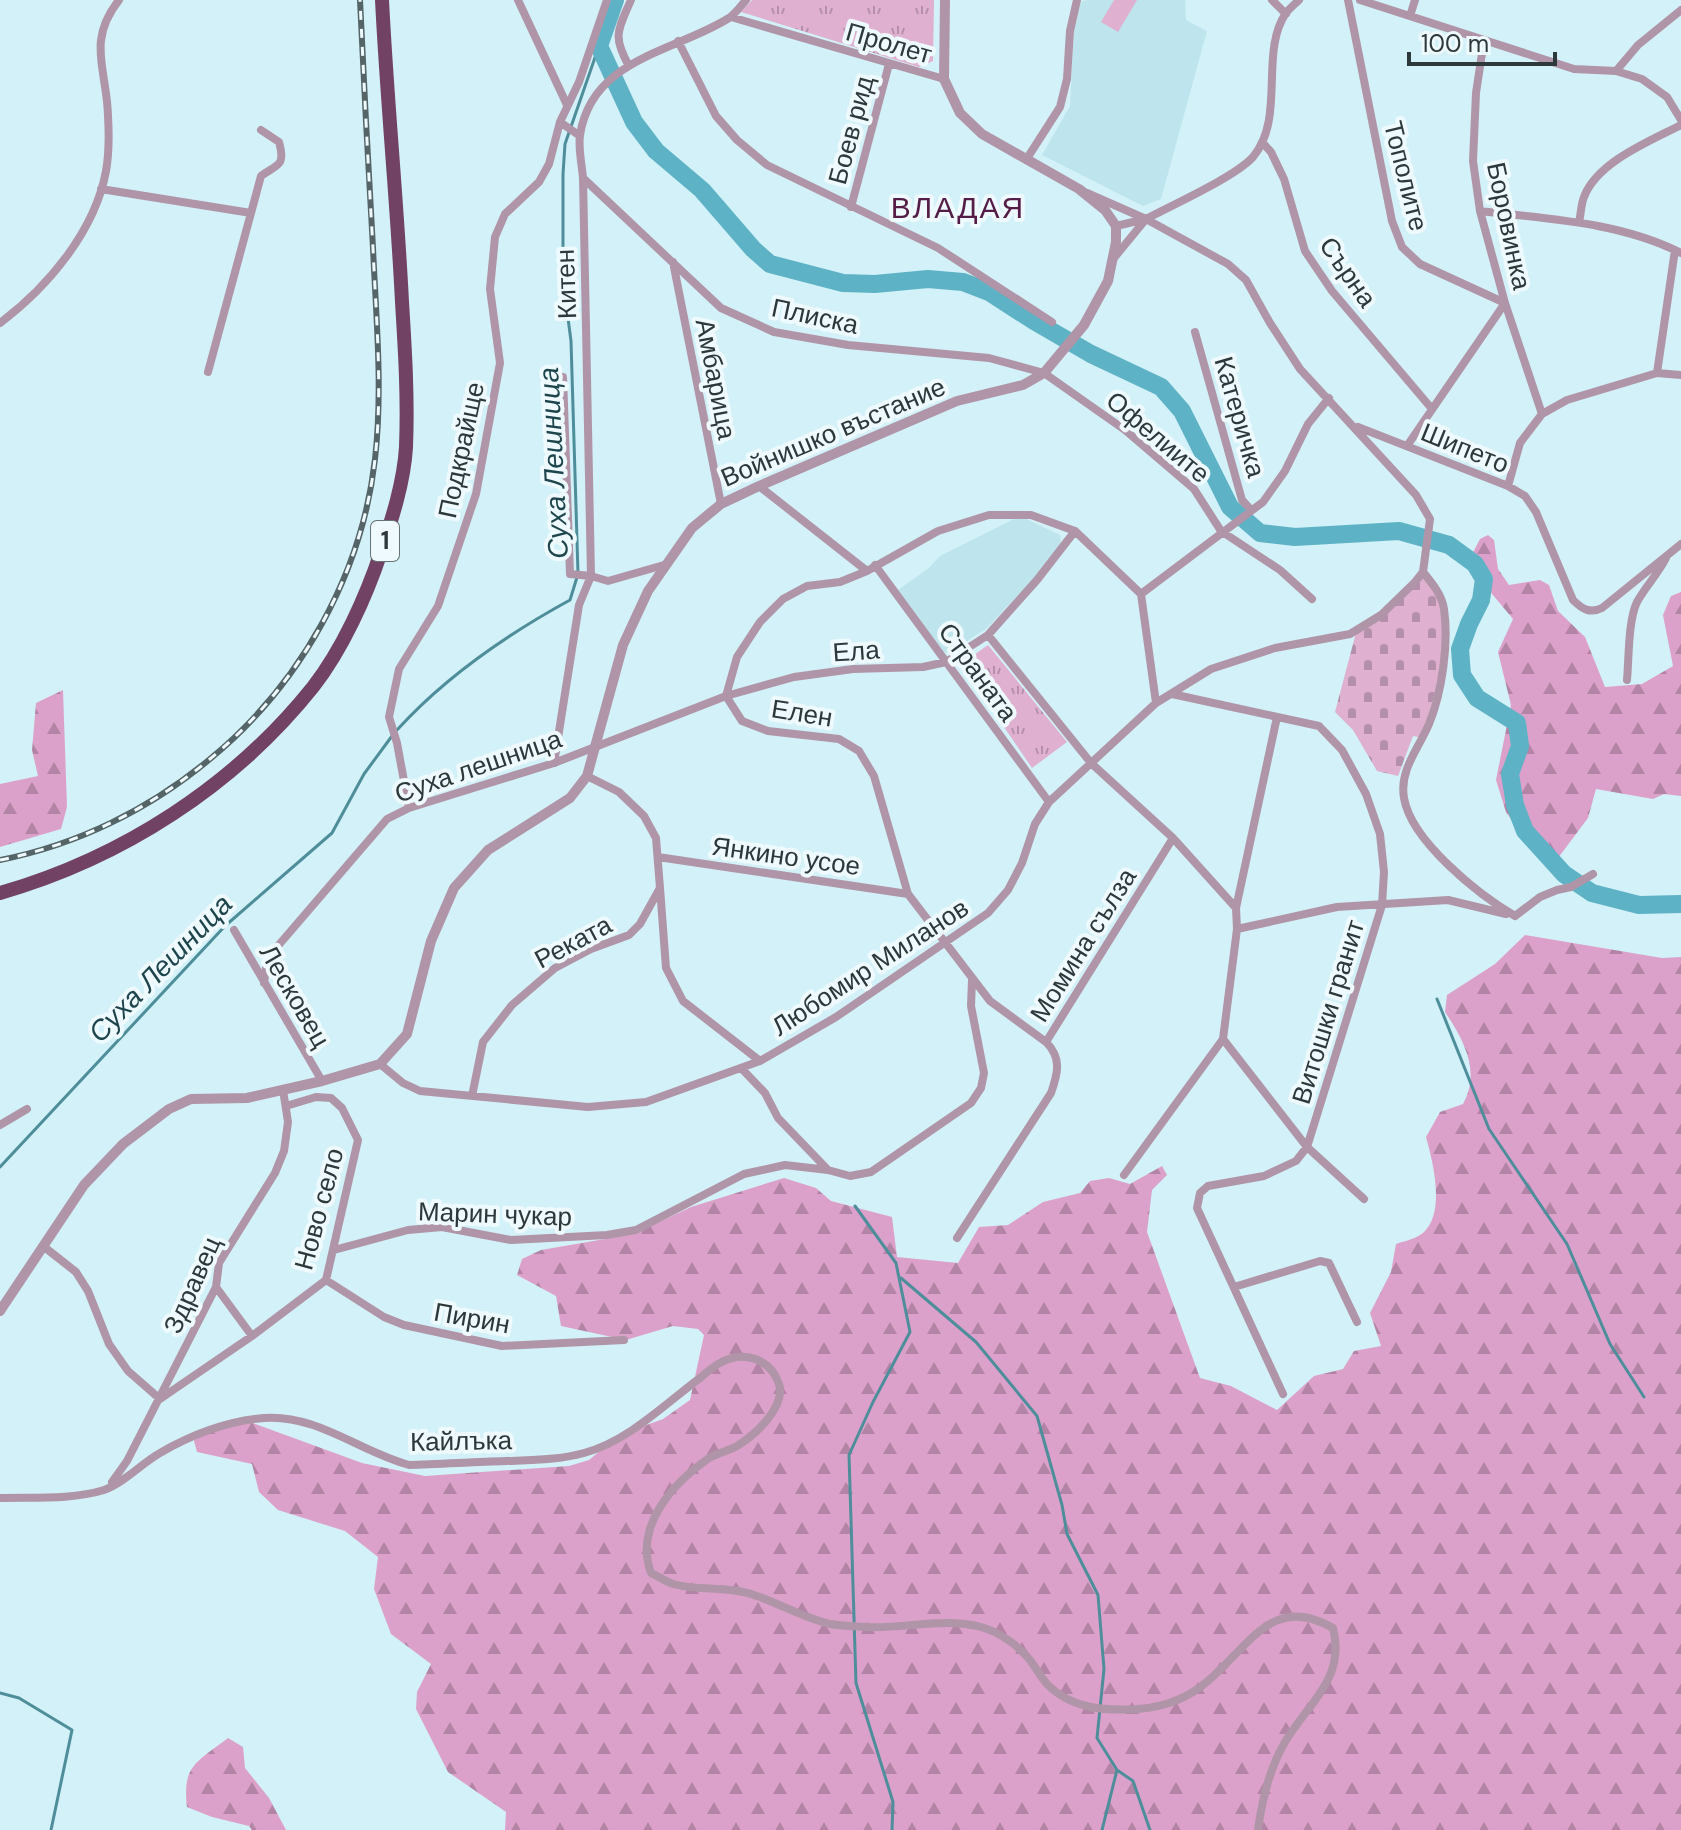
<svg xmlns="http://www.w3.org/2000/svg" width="1681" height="1830" font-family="'DM Sans',sans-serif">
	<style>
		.built { fill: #bee5ed }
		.grass { fill: #dfb0d0 }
		.forest { fill: url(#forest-firs) }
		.cemetery { fill: url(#cemetery-stones) }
		.park { fill: url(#park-tufts) }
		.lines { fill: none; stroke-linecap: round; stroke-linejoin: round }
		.stream { stroke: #4e8e9b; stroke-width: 3 }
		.river { stroke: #5db3c5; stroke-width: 18 }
		.minor { stroke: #af95a7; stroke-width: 8 }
		.tertiary { stroke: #af95a7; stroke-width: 10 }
		.trunk { stroke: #724264; stroke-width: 14 }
		.rail-casing { stroke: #546467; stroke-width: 6 }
		.rail { stroke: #eefafd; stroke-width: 3; stroke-dasharray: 9; stroke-linecap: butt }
		.labels { text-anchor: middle; stroke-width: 8; stroke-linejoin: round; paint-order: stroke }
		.shield { fill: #eefafd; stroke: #667274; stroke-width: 2 }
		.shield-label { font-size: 24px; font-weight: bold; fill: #2c383a }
		.street-label { font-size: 26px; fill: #2c383a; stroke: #eefafd }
		.water-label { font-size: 28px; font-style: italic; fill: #1d454d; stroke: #eefafd }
		.quarter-label { font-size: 30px; letter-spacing: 2px; fill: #541c47; stroke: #eefafd }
	</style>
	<defs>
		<pattern id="forest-firs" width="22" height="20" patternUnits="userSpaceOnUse" patternTransform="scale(2)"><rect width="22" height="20" fill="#dca1ca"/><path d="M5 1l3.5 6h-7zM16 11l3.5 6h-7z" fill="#b384a5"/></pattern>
		<pattern id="cemetery-stones" width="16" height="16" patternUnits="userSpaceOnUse" patternTransform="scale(2)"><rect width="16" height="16" fill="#dfb0d0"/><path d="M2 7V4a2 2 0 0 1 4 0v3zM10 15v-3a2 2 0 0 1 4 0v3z" fill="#b590aa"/></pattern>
		<pattern id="park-tufts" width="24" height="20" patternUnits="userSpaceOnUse" patternTransform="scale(2)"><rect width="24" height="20" fill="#dfb0d0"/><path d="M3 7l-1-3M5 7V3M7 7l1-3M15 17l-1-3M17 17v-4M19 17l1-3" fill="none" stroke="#b590aa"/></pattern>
	</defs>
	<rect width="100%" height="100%" fill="#d3f1f8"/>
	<path class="built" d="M1086 0H1185L1186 20 1207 31 1161 199 1143 206 1042 155 1070 106 1074 32 1081 2Z
		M1020 516 1060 535 1061 541 1056 554 987 628 949 653 943 652 898 590 929 568 940 556Z"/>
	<path class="grass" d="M1114 0H1137L1118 32 1101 22Z"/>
	<path class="forest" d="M1488 535 1494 540 1498 569 1509 585 1540 580 1549 585 1558 611 1585 637 1605 687 1642 684 1673 666 1663 615 1671 596 1681 592V796L1664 794 1653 799 1596 789 1588 818 1555 862 1533 851 1506 812 1496 780 1511 705 1498 652 1513 619 1467 564 1480 539Z
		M63 690 67 807 61 829 0 847V784L38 776 32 750 36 703Z
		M1525 935 1662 958 1681 957V1830H505L506 1812 448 1772 416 1709 417 1692 431 1664 391 1634 374 1589 378 1557 345 1531 278 1510 259 1492 252 1464 197 1452 193 1437 247 1421 362 1463 425 1476 569 1466 589 1460 619 1435 663 1419 690 1400 704 1335 698 1329 673 1326 626 1340 561 1326 556 1296 517 1275 522 1259 541 1250 634 1234 691 1207 784 1178 816 1188 831 1201 892 1217 897 1257 958 1263 979 1227 1008 1225 1043 1202 1080 1193 1090 1181 1109 1178 1130 1184 1162 1166 1167 1175 1152 1190 1147 1232 1200 1378 1231 1386 1277 1410 1314 1376 1343 1369 1354 1351 1381 1346 1370 1313 1391 1272 1396 1244C1405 1241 1419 1238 1425 1231 1445 1210 1433 1162 1426 1137L1440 1112 1463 1104C1481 1072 1464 1040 1445 1012L1447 995 1495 964Z
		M228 1738 243 1747 245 1768 269 1798 286 1830H252L249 1826 212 1817 187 1807C182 1765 197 1762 228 1738Z"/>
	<path class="cemetery" d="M1423 572 1444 608 1443 664 1422 738 1413 736 1398 776 1377 771 1353 730 1335 712 1357 629 1381 615Z"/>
	<path class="park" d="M752 0H934L933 61 919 67 741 12Z
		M988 645 1067 742 1032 768 961 664Z"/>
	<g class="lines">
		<path class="stream" d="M397 730C446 676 506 635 570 600L578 574 571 341 563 280V174L565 144 599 46
			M1437 999 1489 1129 1567 1244 1610 1344 1644 1397
			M0 1167 225 926 332 833 364 774 392 736
			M855 1206 896 1263 910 1332 873 1402 849 1455 856 1683 893 1802 892 1830
			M901 1278 976 1342 1037 1416 1062 1505 1067 1534 1098 1595 1104 1669 1097 1738 1117 1770 1102 1830
			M0 1693 19 1698 72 1730 51 1830
			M1117 1770 1133 1781 1150 1830"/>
		<path class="river" d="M615 0 599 46 634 122 656 151 702 190 753 249 770 264 843 283 875 284 928 279 963 282 989 292 1034 321 1091 354 1161 387 1182 411 1230 507 1260 533 1295 537 1399 531 1449 545 1475 564 1484 579 1481 600 1469 624 1460 649 1462 675 1477 698 1517 723 1520 746 1510 774 1515 805 1525 831 1564 874 1592 893 1639 905 1681 904"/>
		<path class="minor" d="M518 0 567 105
			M1272 0 1286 14
			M1348 0 1392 221 1402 247 1420 264 1505 303 1407 446
			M1360 0 1574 69 1616 71 1642 79 1667 97 1681 120
			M1410 16 1415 0
			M731 17 944 79
			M1484 40 1476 93 1473 161 1480 211 1505 303 1542 414
			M678 41 716 116 737 140 767 165 938 248 1052 322
			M629 66C612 36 618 30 631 0
			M1616 71 1638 45 1681 10
			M560 122 580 136
			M1262 142 1271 152 1284 179 1305 251 1332 291 1432 409
			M1026 160 1060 107 1067 79 1070 31 1077 0
			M583 178 721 308 774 332 848 345 989 358 1044 373 1125 430 1194 489 1221 531 1280 570 1312 599
			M101 189 251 213
			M1087 193 1146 219 1114 258
			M851 207 889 64
			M1480 211C1548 219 1620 222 1681 253
			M1146 219C1172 205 1235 177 1253 157 1286 118 1259 52 1286 13 1290 8 1295 4 1299 0
			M1579 222C1581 214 1581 204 1584 197 1597 162 1650 141 1681 125
			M673 262 721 504
			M0 323C48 287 95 231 106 171 109 154 109 133 108 116 107 69 86 42 119 0
			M1195 332 1242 500 1251 510
			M208 372 261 176C277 164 286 167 279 142L261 130
			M1657 373 1675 250
			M563 377 570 574 591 576 583 178C582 165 578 148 580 135 592 58 675 52 729 18 735 14 741 6 746 0
			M1358 427 1508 486 1525 496 1536 512 1573 600C1582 609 1590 614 1602 608L1681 544
			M759 486 867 571
			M1508 486 1520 443 1542 414 1567 400 1657 373 1681 375
			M875 565 1049 802
			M1423 572C1432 583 1442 595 1444 609 1449 644 1442 692 1429 724 1419 748 1399 770 1404 798 1411 841 1479 895 1515 916
			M1141 594 1263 502 1285 471 1308 424 1329 398
			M988 635 1091 763 1173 838 1236 908
			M1627 680C1629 658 1628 621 1637 602 1645 587 1658 574 1666 558
			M1172 694 1319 726 1342 750 1366 794 1380 834 1384 872 1382 905 1307 1147 1296 1161 1264 1176 1208 1186 1200 1193 1197 1208 1283 1394
			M554 763 579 605 591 576 608 581 664 565
			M409 808 397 743 389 717 399 669 438 606 476 494 500 363 490 289 495 237 505 214 539 182 549 164 560 122 579 82 607 0
			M658 857 908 894
			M660 888 666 968 683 1001 760 1061
			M1515 916 1540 897 1557 890 1571 887 1593 874
			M1237 929 1337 907 1448 900 1506 914
			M234 930 322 1081
			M264 983 266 968 277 947 387 819 409 808 554 763 726 696 794 677 853 669 923 667 946 662 988 635 1037 580 1075 531
			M1223 1039 1307 1147 1364 1199
			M1046 1042 990 1001 908 894 874 776 859 751 839 739 768 731 742 721 726 696 737 657 760 622 783 599 807 586 840 582 867 571 938 531 989 515H1031L1075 531 1141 594 1156 703
			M380 1064 403 1083 420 1091 588 1107 646 1102 760 1061 836 1017 988 913 1008 890 1022 863 1035 824 1049 802 1156 703 1211 669 1275 648 1350 634 1381 615 1415 582 1423 572 1430 519 1416 495 1300 369 1270 323 1246 280 1228 264 1146 219 1116 226
			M742 1069 765 1093 778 1118 828 1170
			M472 1096 483 1042 512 1005 555 968 591 949 629 935 640 924 660 888 656 838 644 816 619 792 587 776
			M0 1125 27 1109
			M1124 1175 1223 1039 1237 929 1236 908 1277 717
			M957 1238 1051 1093C1058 1073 1062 1058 1046 1042L1173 838
			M43 1246 76 1272 88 1291 109 1344 128 1371 160 1399 252 1336 326 1280 358 1140 342 1108 331 1098 316 1097 286 1106
			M334 1250 408 1230 442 1227 511 1240 607 1235 636 1230 744 1174 785 1165 828 1170 850 1176 871 1172 971 1103 981 1088 984 1073 971 1006 972 980
			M326 1280 384 1317 404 1325 502 1346 624 1340
			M216 1287 252 1336
			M1234 1287 1320 1261 1329 1263 1357 1322
			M112 1482 127 1461 216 1287 219 1263 275 1173 284 1151 288 1122 283 1090
			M0 1498C33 1497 72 1500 104 1490 124 1483 142 1463 160 1453 191 1435 228 1421 264 1418 317 1414 360 1452 409 1465 441 1464 474 1462 506 1461 533 1460 559 1460 584 1453 626 1442 662 1407 696 1381 704 1375 712 1367 720 1363 743 1350 770 1358 779 1384 786 1407 755 1435 737 1446 728 1451 718 1453 709 1458 672 1484 634 1526 651 1573 658 1576 666 1582 673 1584 696 1591 725 1586 751 1594 777 1602 803 1618 830 1624 841 1626 854 1626 866 1627 903 1629 944 1617 981 1627 999 1632 1018 1645 1030 1660 1036 1668 1041 1678 1048 1685 1072 1709 1105 1711 1138 1709 1165 1707 1189 1698 1209 1680 1249 1646 1273 1593 1333 1628 1346 1679 1308 1703 1285 1742 1269 1769 1262 1800 1258 1830"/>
		<path class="tertiary" d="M0 1311 84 1185 123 1144 169 1109 191 1099 247 1098 322 1081 380 1064 407 1034 431 941 454 888 488 850 570 798 587 776 623 645 648 591 692 528 721 504 759 486 957 401 1023 385 1044 373 1084 325 1108 281 1116 242V226L1105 210 1079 189 982 134 960 113 944 79 945 0"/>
		<path class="trunk" d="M0 893C122 858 234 786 313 687 342 650 366 597 381 552 392 519 404 482 406 447 408 398 405 350 402 302 397 201 387 101 382 0"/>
		<defs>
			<path id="rail" d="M0 860C77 845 150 809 210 759 300 685 362 575 375 459 383 389 376 317 373 248 368 165 364 83 360 0"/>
		</defs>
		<use href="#rail" class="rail-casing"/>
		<use href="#rail" class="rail"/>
	</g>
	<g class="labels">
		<rect class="shield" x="371" y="521" width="28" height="40" rx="6"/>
		<g class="shield-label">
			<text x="385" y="549">1</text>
		</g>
		<g class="street-label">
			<text transform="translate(889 43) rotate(16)" y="9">Пролет</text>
			<text transform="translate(851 130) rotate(-75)" y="9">Боев рид</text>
			<text transform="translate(1406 176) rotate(76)" y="9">Тополите</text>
			<text transform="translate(1509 226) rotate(78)" y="9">Боровинка</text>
			<text transform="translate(1348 272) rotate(55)" y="9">Сърна</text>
			<text transform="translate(566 284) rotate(-92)" y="9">Китен</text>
			<text transform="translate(815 316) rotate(12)" y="9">Плиска</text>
			<text transform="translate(716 379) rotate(79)" y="9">Амбарица</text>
			<text transform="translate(1240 417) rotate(74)" y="9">Катеричка</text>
			<text transform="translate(833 432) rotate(-23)" y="9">Войнишко въстание</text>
			<text transform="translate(1158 437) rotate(40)" y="9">Офелиите</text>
			<text transform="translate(1465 448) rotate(22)" y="9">Шипето</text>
			<text transform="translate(461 450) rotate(-78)" y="9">Подкрайще</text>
			<text transform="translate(856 651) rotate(-4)" y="9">Ела</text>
			<text transform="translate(978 672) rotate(54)" y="9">Страната</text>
			<text transform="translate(802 713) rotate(9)" y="9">Елен</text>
			<text transform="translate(478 766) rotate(-19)" y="9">Суха лешница</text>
			<text transform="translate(786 856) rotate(8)" y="9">Янкино усое</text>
			<text transform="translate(573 942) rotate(-28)" y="9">Реката</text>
			<text transform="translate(1083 945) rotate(-58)" y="9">Момина сълза</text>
			<text transform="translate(870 967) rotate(-33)" y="9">Любомир Миланов</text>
			<text transform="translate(295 996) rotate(60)" y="9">Лесковец</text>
			<text transform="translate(1328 1012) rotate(-73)" y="9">Витошки гранит</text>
			<text transform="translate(319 1209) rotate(-75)" y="9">Ново село</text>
			<text transform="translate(495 1214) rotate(2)" y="9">Марин чукар</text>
			<text transform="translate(192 1285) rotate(-66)" y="9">Здравец</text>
			<text transform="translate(472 1318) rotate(10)" y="9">Пирин</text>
			<text transform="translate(461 1441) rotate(-1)" y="9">Кайлъка</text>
		</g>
		<g class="water-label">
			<text transform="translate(553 463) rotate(-93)" y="10">Суха Лешница</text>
			<text transform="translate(160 968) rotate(-46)" y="10">Суха Лешница</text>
		</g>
		<g class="quarter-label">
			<text x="958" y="218">ВЛАДАЯ</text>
		</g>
	</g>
	<path d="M1409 52v12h146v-12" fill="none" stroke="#2c383a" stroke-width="4"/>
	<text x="1421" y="52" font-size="24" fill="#2c383a" stroke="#eefafd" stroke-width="6" paint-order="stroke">100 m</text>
</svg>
